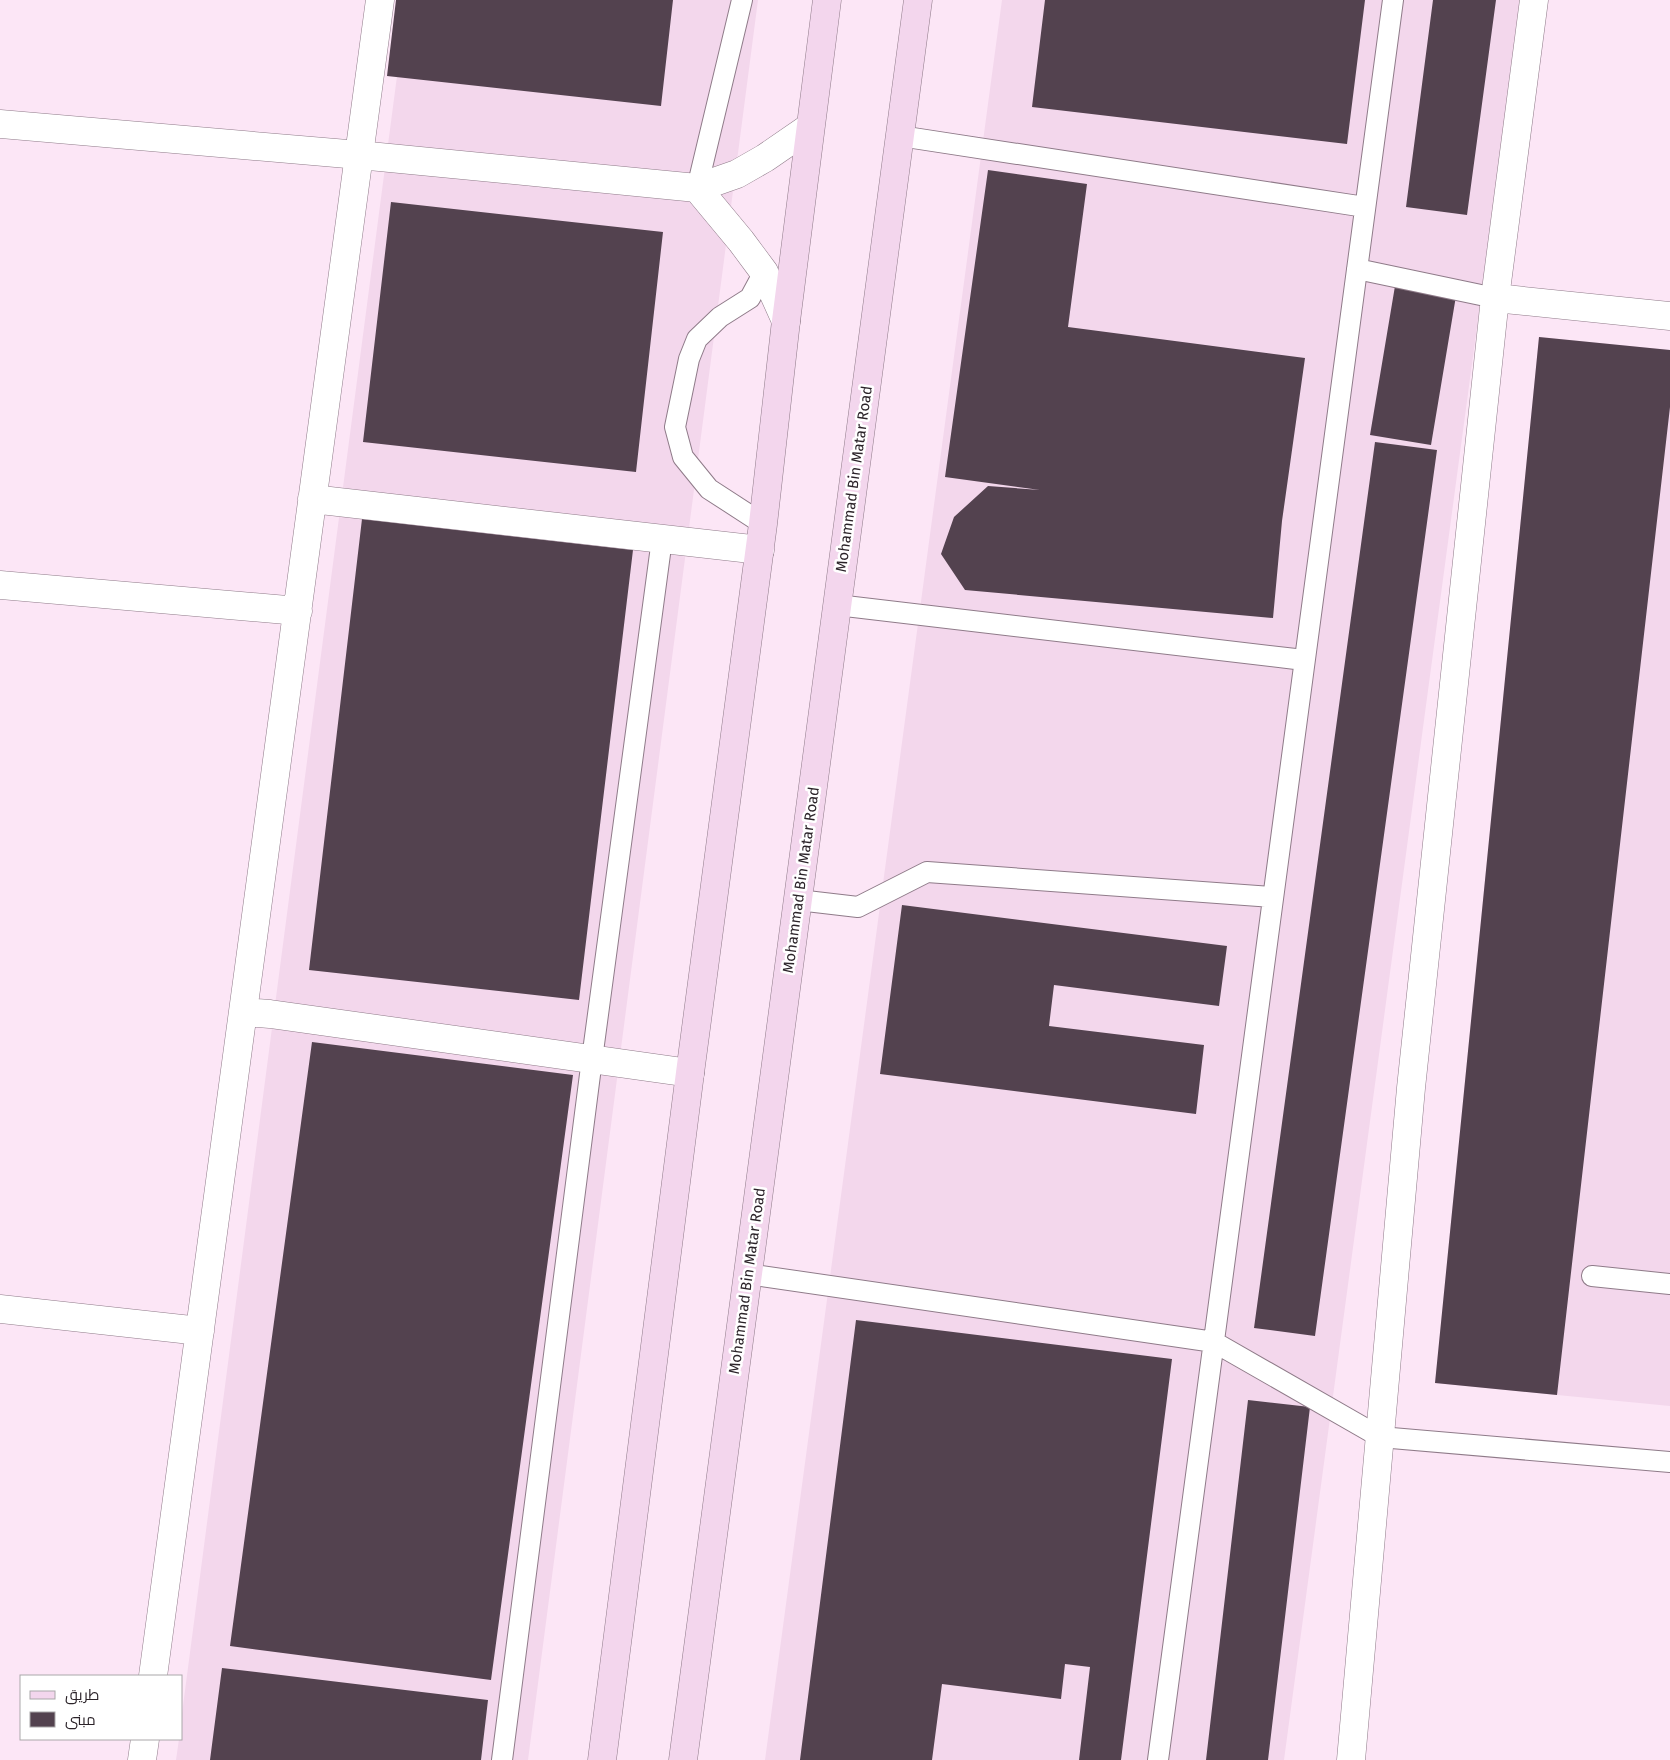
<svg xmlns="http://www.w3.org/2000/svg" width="1670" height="1760" font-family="'Fira Sans',Cairo,sans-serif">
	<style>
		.built { fill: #f3d7ec }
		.building { fill: #53424f }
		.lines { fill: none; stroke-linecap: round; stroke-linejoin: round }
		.lane-casing { stroke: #8f7b89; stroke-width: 22 }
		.street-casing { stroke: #8f7b89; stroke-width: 29 }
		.secondary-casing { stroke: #8f7b89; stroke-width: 29 }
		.lane { stroke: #fff; stroke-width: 20 }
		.street { stroke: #fff; stroke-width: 28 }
		.secondary { stroke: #f3d6ed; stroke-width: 28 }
		.labels { text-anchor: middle; stroke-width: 5; stroke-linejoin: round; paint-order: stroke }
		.street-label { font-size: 15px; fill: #2b2329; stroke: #fff }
	</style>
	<rect width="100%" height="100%" fill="#fce6f6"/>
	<path class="built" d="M407 0H758L528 1760H176L179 1739H181V1721Z
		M1002 0H1521L1284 1760H765Z
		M1539 337 1670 350V1406L1435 1383Z"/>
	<path class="building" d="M396 0H673L661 106 387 76Z
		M1045 0H1365L1347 144 1032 107Z
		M1433 0H1496L1467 215 1406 207Z
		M988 170 1087 184 1068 327 1305 358 1282 521 1273 618 965 590 941 554 954 517 988 486 1040 490 945 477Z
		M391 202 663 232 636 472 363 442Z
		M1395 286 1456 296 1431 445 1370 435Z
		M1539 337 1670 350V407L1557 1395 1435 1383Z
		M1375 442 1437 450 1315 1336 1254 1328Z
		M362 519 633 550 579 1000 309 970Z
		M902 905 1227 946 1219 1006 1054 985 1049 1026 1204 1045 1196 1114 880 1074Z
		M312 1042 573 1075 491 1680 230 1646Z
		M856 1320 1172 1359 1121 1760H1079L1090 1667 1065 1664 1061 1699 942 1684 932 1760H800Z
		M1248 1400 1310 1407 1268 1760H1206Z
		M222 1668 488 1700 481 1760H210Z"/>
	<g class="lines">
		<defs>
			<path id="lane" d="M900 136 1365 207
				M697 188 742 0
				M1357 269 1495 298
				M763 524 709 489 683 457 675 427 689 359 697 339 720 317 750 298 764 272
				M837 605 1304 660
				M798 900 858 907 927 872 1273 897
				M748 1274 1214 1342 1380 1437 1670 1462
				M1592 1276 1670 1284
				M502 1760 592 1059 662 539
				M1158 1760 1393 0"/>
			<path id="street" d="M0 124 359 155 697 188 737 174 765 158 810 127
				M697 188 741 241 764 272 786 321
				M1495 298 1670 316
				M312 499 760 550
				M0 585 298 611
				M243 1012 270 1014 690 1073
				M0 1309 200 1331
				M153 1676 380 0
				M142 1760 145 1739
				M1351 1760 1411 1088 1495 298 1534 0"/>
			<path id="secondary" d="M602 1760 690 1073 763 524 786 321 827 0
				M683 1760 918 0"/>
		</defs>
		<use href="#lane" class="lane-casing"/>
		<use href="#street" class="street-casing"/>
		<use href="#secondary" class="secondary-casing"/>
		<use href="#lane" class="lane"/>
		<use href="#street" class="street"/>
		<use href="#secondary" class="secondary"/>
	</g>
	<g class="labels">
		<g class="street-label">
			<text transform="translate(854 479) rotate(-82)" y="5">Mohammad Bin Matar Road</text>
			<text transform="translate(801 880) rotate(-82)" y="5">Mohammad Bin Matar Road</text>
			<text transform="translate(747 1281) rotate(-82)" y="5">Mohammad Bin Matar Road</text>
		</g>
	</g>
	<rect x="20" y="1675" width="162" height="65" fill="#ffffff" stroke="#aaa7a9"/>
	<rect x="30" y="1691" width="25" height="8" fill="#f3d6ed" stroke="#aaa7a9"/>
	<text x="65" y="1700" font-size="15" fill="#2b2329">طريق</text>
	<rect x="30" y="1712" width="25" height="15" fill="#53424f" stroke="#aaa7a9"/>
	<text x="65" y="1725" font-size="15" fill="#2b2329">مبنى</text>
</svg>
